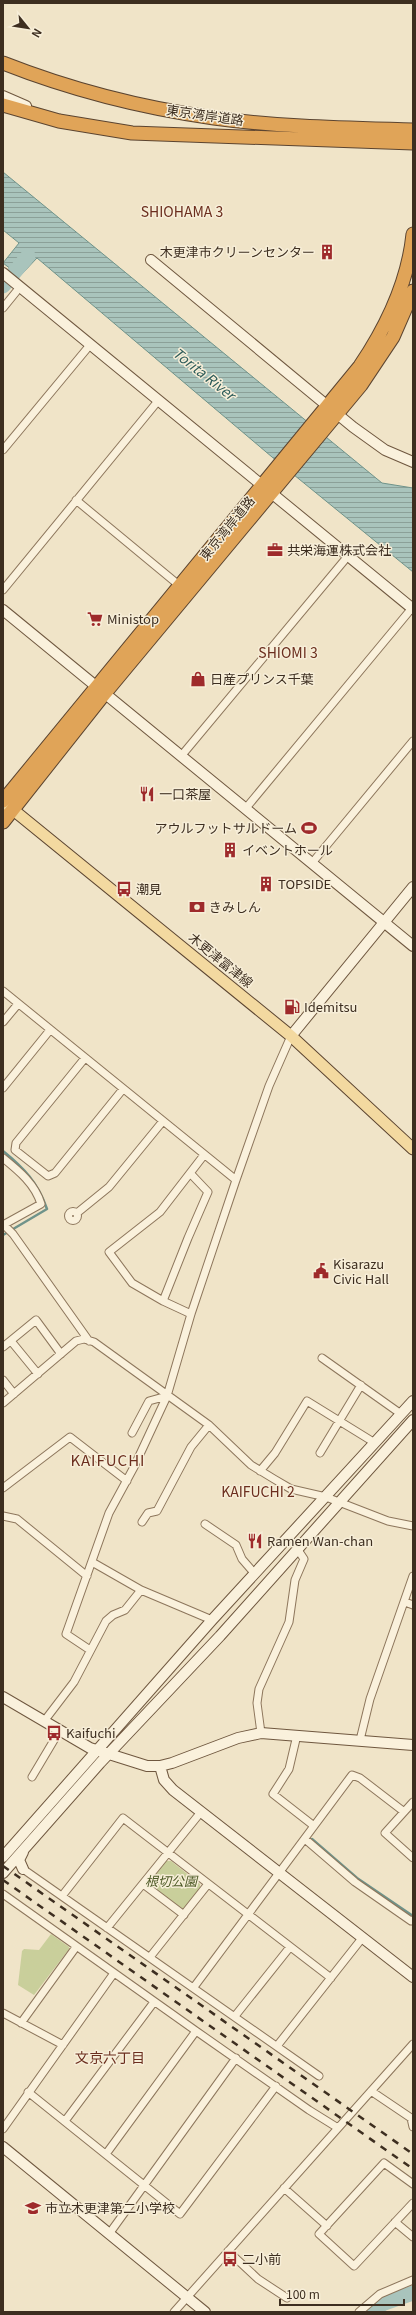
<svg xmlns="http://www.w3.org/2000/svg" width="416" height="2315" font-family="Georgia,'Noto Sans JP',serif">
	<style>
		.green { fill: #c9cf9b }
		.water { fill: url(#water-rules); stroke: #6f938a }
		.lines { fill: none; stroke-linecap: round; stroke-linejoin: round }
		.stream { stroke: #6f938a; stroke-width: 2.5 }
		.river { stroke: #a9c4bc; stroke-width: 15 }
		.street-casing { stroke: #8d765c; stroke-width: 9 }
		.secondary-casing { stroke: #6f573f; stroke-width: 12 }
		.primary-casing { stroke: #5b4430; stroke-width: 13 }
		.highway-casing { stroke: #5b4430; stroke-width: 15 }
		.street { stroke: #faf1dc; stroke-width: 7 }
		.secondary { stroke: #faf1dc; stroke-width: 10 }
		.primary { stroke: #f3d9a0; stroke-width: 11 }
		.highway { stroke: #e0a458; stroke-width: 13 }
		.rail { stroke: #3d2e20; stroke-width: 2.5; stroke-dasharray: 7 7; stroke-linecap: butt }
		.labels { text-anchor: middle; stroke-width: 3; stroke-linejoin: round; paint-order: stroke }
		.street-label { font-size: 13px; fill: #3d2e20; stroke: #f7eed8 }
		.poi-label { font-size: 13px; fill: #3d2e20; stroke: #f7eed8; text-anchor: start }
		.park-label { font-size: 13px; font-style: italic; fill: #4d5a26; stroke: #f7eed8 }
		.neighbourhood-label { font-size: 14px; fill: #6b2e1e; stroke: #f7eed8 }
		.water-label { font-size: 14px; font-style: italic; fill: #2f5d5a; stroke: #f7eed8 }
		.quarter-label { font-size: 15px; letter-spacing: 1px; fill: #6b2e1e; stroke: #f7eed8 }
	</style>
	<defs>
		<pattern id="water-rules" width="6" height="5" patternUnits="userSpaceOnUse"><rect width="6" height="5" fill="#a9c4bc"/><path d="M0 2.5h6" fill="none" stroke="#8ba098"/></pattern>
	</defs>
	<rect width="100%" height="100%" fill="#f0e4c8"/>
	<path class="green" d="M165 1861H171L200 1884V1888L185 1908 180 1909 148 1882Z
		M51 1934 69 1947V1949L34 1995 18 1985 22 1951 24 1949 39 1950Z"/>
	<path class="water" d="M3 172 382 483 413 488V572L272 457 37 258 20 276 3 263 19 243 3 230Z"/>
	<g class="lines">
		<path class="stream" d="M3 1151C24 1168 38 1183 47 1209L3 1235
			M312 1839 357 1878 413 1916"/>
		<path class="river" d="M3 286 28 256
			M374 2312 382 2304 413 2293"/>
		<defs>
			<path id="street" d="M3 308 20 287
				M3 450 90 345
				M76 500 180 586
				M3 590 158 401
				M182 755 348 556
				M246 808 412 608
				M312 863 413 741
				M3 991 236 1180
				M3 1022 18 1004
				M85 1058 16 1143 15 1150 48 1176 55 1173 123 1089
				M3 1088 50 1030
				M3 1158C19 1171 35 1184 41 1204L3 1225
				M68.5 1216a4.5 4.5 0 1 1 9 0a4.5 4.5 0 1 1-9 0Z
				M77 1213 109 1187 163 1121
				M3 1224 13 1234 89 1341
				M163 1301 188 1238 208 1192 190 1173
				M191 1314 163 1301 132 1283 109 1252 160 1212 204 1155
				M11 1341 38 1374
				M3 1347 36 1320 61 1354
				M322 1358 401 1414
				M3 1380 14 1394
				M3 1403 76 1341 84 1339 94 1342 209 1425 251 1465 274 1479 291 1489 326 1497 388 1521 413 1526
				M132 1433 149 1401 167 1396
				M320 1453 361 1385
				M260 1471 275 1453 307 1401 375 1443
				M3 1488 70 1437 127 1481
				M3 1516 17 1519 87 1576
				M142 1522 148 1513 157 1511 191 1447 209 1425
				M205 1524 236 1545 242 1559 255 1574
				M92 1562 141 1590 212 1620
				M405 1602 413 1605
				M90 1650 66 1634 109 1513 134 1467 167 1396 191 1314 236 1180 269 1086 291 1036
				M45 1720 74 1682 106 1621 113 1615 125 1610 141 1590
				M261 1733 257 1703 259 1689 289 1622 295 1580 304 1559 298 1550
				M297 1735 289 1769 273 1794 314 1826
				M360 1740 370 1699 413 1576
				M32 1777 60 1730
				M413 1802 385 1833 413 1858
				M305 1839 355 1882 411 1921 413 1920
				M23 1869 319 2076
				M143 1884 184 1915
				M3 1894 196 2031 309 2110 338 2128
				M62 1896 123 1818 331 1978
				M107 1928 201 1812
				M150 1957 208 1884
				M194 1987 352 1775 360 1778 403 1811
				M3 2013 63 2045
				M235 2016 290 1947
				M21 2023 76 1947
				M277 2046 363 1937
				M371 2091 411 2118 413 2127
				M28 2092 180 2214 276 2086
				M65 2121 154 2002
				M3 2129 114 1973
				M106 2154 196 2031
				M413 2184 384 2163 319 2234 354 2266 413 2203
				M284 2188 327 2226
				M395 2222 413 2237
				M109 2234 236 2058
				M228 2251 258 2279 287 2298
				M174 2312 413 2044
				M359 2312 380 2294 413 2280"/>
			<path id="secondary" d="M3 96 26 106
				M151 260 353 427 385 450 413 462
				M3 273 413 609
				M3 610 413 946
				M291 1036 413 887
				M3 1697 90 1748 147 1766H160L172 1763 238 1738 261 1733 413 1745
				M160 1766 164 1780 173 1790 413 1977
				M3 1857 212 1620 413 1401
				M23 1869 19 1860 23 1852
				M3 1873 100 1763 220 1636 413 1420
				M3 2147 205 2312"/>
			<path id="primary" d="M6 804 291 1036 413 1149"/>
			<path id="highway" d="M3 63C69 89 143 108 214 118 279 127 347 128 413 130
				M3 105 59 121 132 133 413 143
				M3 801 360 366C387 326 408 283 413 234
				M3 822 105 693 361 385 393 337 413 291"/>
		</defs>
		<use href="#street" class="street-casing"/>
		<use href="#secondary" class="secondary-casing"/>
		<use href="#primary" class="primary-casing"/>
		<use href="#highway" class="highway-casing"/>
		<use href="#street" class="street"/>
		<use href="#secondary" class="secondary"/>
		<use href="#primary" class="primary"/>
		<use href="#highway" class="highway"/>
		<path class="rail" d="M3 1866 413 2154
			M3 1880 413 2169"/>
	</g>
	<defs>
		<symbol id="building-bare" viewBox="-9 -9 18 18"><path d="M-4-6H4V6H1V3H-1V6H-4ZM-2.5-4.3h1.7v1.8h-1.7ZM.8-4.3h1.7v1.8H.8ZM-2.5-1h1.7V.8h-1.7ZM.8-1h1.7V.8H.8Z" fill="#9e2a2b" stroke="#f7eed8" stroke-width="2.5" paint-order="stroke"/></symbol>
		<symbol id="office-bare" viewBox="-9 -9 18 18"><path d="M-6-3h4V-5.5h4V-3h4V5H-6ZM-1-4.5V-3h2v-1.5ZM-6 0V1H6V0Z" fill="#9e2a2b" stroke="#f7eed8" stroke-width="2.5" paint-order="stroke"/></symbol>
		<symbol id="supermarket-bare" viewBox="-9 -9 18 18"><path d="M-6-5.5h2.5l.6 2H6L4.5 2H-2.5L-4.4-4H-6ZM-1.5 3.2a1.3 1.3 0 1 0 .1 0ZM3 3.2a1.3 1.3 0 1 0 .1 0Z" fill="#9e2a2b" stroke="#f7eed8" stroke-width="2.5" paint-order="stroke"/></symbol>
		<symbol id="shop-bare" viewBox="-9 -9 18 18"><path d="M-5-2.5h2.3a2.7 3.5 0 0 1 5.4 0H5L5.5 6h-11ZM-1.5-2.5h3a1.5 2.3 0 0 0-3 0Z" fill="#9e2a2b" stroke="#f7eed8" stroke-width="2.5" paint-order="stroke"/></symbol>
		<symbol id="restaurant-bare" viewBox="-9 -9 18 18"><path d="M-5-6h1v4h1v-4h1v4h1v-4h1v5L-1.5 .5V6h-2V.5L-5-1ZM5-6V6H3V1.5H1.5Q1.5-4 5-6Z" fill="#9e2a2b" stroke="#f7eed8" stroke-width="2.5" paint-order="stroke"/></symbol>
		<symbol id="stadium-bare" viewBox="-9 -9 18 18"><path d="M0-5a6.5 5 0 1 0 0 10a6.5 5 0 1 0 0-10ZM-3.5-1.8h7v3.6h-7Z" fill="#9e2a2b" stroke="#f7eed8" stroke-width="2.5" paint-order="stroke"/></symbol>
		<symbol id="bus-bare" viewBox="-9 -9 18 18"><path d="M-5-6H5V4H4V6H2V4H-2V6H-4V4H-5ZM-3.5-4V0h7V-4ZM-3.5 1.2v1.5H-2V1.2ZM2 1.2v1.5H3.5V1.2Z" fill="#9e2a2b" stroke="#f7eed8" stroke-width="2.5" paint-order="stroke"/></symbol>
		<symbol id="bank-bare" viewBox="-9 -9 18 18"><path d="M-6-4H6V4H-6ZM0-2.3a2.3 2.3 0 1 0 0 4.6a2.3 2.3 0 1 0 0-4.6Z" fill="#9e2a2b" stroke="#f7eed8" stroke-width="2.5" paint-order="stroke"/></symbol>
		<symbol id="fuel-bare" viewBox="-9 -9 18 18"><path d="M-5.5-6h7V0h2V4h1.3V-2.5L3-4.5l.8-.8L6-3V5H2.5V1h-1V6h-7ZM-4.2-4.7v3.2H.2V-4.7Z" fill="#9e2a2b" stroke="#f7eed8" stroke-width="2.5" paint-order="stroke"/></symbol>
		<symbol id="civic-bare" viewBox="-9 -9 18 18"><path d="M-.6-6.5H3V-4.5H.6V-3L4-1V1h2V6H-6V1h2V-1L-.6-3ZM-1.2 2.5V6h2.4V2.5Z" fill="#9e2a2b" stroke="#f7eed8" stroke-width="2.5" paint-order="stroke"/></symbol>
		<symbol id="school-bare" viewBox="-9 -9 18 18"><path d="M0-5L7-2L0 1L-7-2ZM-4 1L0 2.5L4 1V4Q0 6-4 4Z" fill="#9e2a2b" stroke="#f7eed8" stroke-width="2.5" paint-order="stroke"/></symbol>
	</defs>
	<g fill-rule="evenodd">
		<use href="#building-bare" x="316" y="241" width="22" height="22"/>
		<use href="#office-bare" x="264" y="539" width="22" height="22"/>
		<use href="#supermarket-bare" x="84" y="608" width="22" height="22"/>
		<use href="#shop-bare" x="187" y="668" width="22" height="22"/>
		<use href="#restaurant-bare" x="136" y="783" width="22" height="22"/>
		<use href="#stadium-bare" x="298" y="817" width="22" height="22"/>
		<use href="#building-bare" x="219" y="839" width="22" height="22"/>
		<use href="#building-bare" x="255" y="873" width="22" height="22"/>
		<use href="#bus-bare" x="113" y="878" width="22" height="22"/>
		<use href="#bank-bare" x="186" y="896" width="22" height="22"/>
		<use href="#fuel-bare" x="281" y="996" width="22" height="22"/>
		<use href="#civic-bare" x="310" y="1260" width="22" height="22"/>
		<use href="#restaurant-bare" x="244" y="1530" width="22" height="22"/>
		<use href="#bus-bare" x="43" y="1722" width="22" height="22"/>
		<use href="#school-bare" x="22" y="2197" width="22" height="22"/>
		<use href="#bus-bare" x="219" y="2248" width="22" height="22"/>
	</g>
	<g class="labels">
		<g class="street-label">
			<text transform="translate(205 115) rotate(8)" y="5">東京湾岸道路</text>
			<text transform="translate(227 528) rotate(-51)" y="5">東京湾岸道路</text>
			<text transform="translate(221 960) rotate(39)" y="5">木更津富津線</text>
		</g>
		<g class="poi-label">
			<text x="315" y="257" text-anchor="end">木更津市クリーンセンター</text>
			<text x="287" y="555">共栄海運株式会社</text>
			<text x="107" y="624">Ministop</text>
			<text x="210" y="684">日産プリンス千葉</text>
			<text x="159" y="799">一口茶屋</text>
			<text x="297" y="833" text-anchor="end">アウルフットサルドーム</text>
			<text x="242" y="855">イベントホール</text>
			<text x="278" y="889">TOPSIDE</text>
			<text x="136" y="894">潮見</text>
			<text x="209" y="912">きみしん</text>
			<text x="304" y="1012">Idemitsu</text>
			<text x="333" y="1269">Kisarazu<tspan x="333" dy="15">Civic Hall</tspan></text>
			<text x="267" y="1546">Ramen Wan-chan</text>
			<text x="66" y="1738">Kaifuchi</text>
			<text x="45" y="2213">市立木更津第二小学校</text>
			<text x="242" y="2264">二小前</text>
		</g>
		<g class="park-label">
			<text x="171" y="1886">根切公園</text>
		</g>
		<g class="neighbourhood-label">
			<text x="182" y="217">SHIOHAMA 3</text>
			<text x="288" y="658">SHIOMI 3</text>
			<text x="258" y="1497">KAIFUCHI 2</text>
			<text x="110" y="2063">文京六丁目</text>
		</g>
		<g class="water-label">
			<text transform="translate(204 374) rotate(38)" y="5">Torita River</text>
		</g>
		<g class="quarter-label">
			<text x="108" y="1466">KAIFUCHI</text>
		</g>
	</g>
	<rect width="416" height="2315" fill="none" stroke="#3d2e20" stroke-width="8"/>
	<g transform="translate(28 28) rotate(120)" stroke="#f7eed8" stroke-width="3" paint-order="stroke">
	<path d="M0-3L7 15L0 10L-7 15Z" fill="#3d2e20"/>
	<text y="-6" font-size="11" font-weight="bold" text-anchor="middle" fill="#3d2e20">N</text>
	</g>
	<path d="M280 2299v6h124v-6" fill="none" stroke="#3d2e20" stroke-width="2"/>
	<text x="286" y="2299" font-size="12" fill="#3d2e20" stroke="#f7eed8" stroke-width="3" paint-order="stroke">100 m</text>
</svg>
